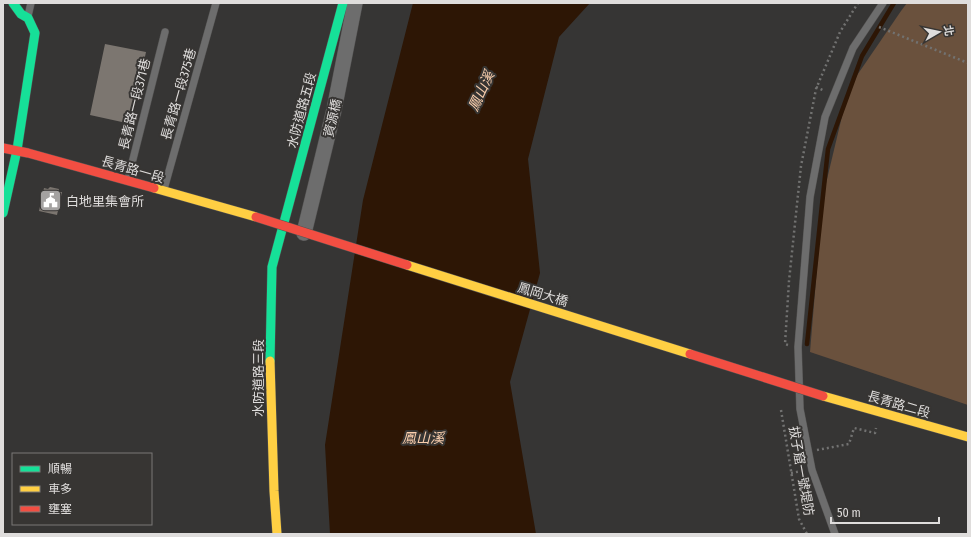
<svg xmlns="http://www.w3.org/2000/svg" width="971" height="537" font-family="'Fira Sans Condensed','Noto Sans TC',sans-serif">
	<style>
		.green { fill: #6a513d }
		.water { fill: #2d1605 }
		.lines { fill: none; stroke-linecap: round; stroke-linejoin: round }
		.stream { stroke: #2d1605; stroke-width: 4.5 }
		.building { fill: #7c7670 }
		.lane-casing { stroke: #545352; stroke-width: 8 }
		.street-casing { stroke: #545352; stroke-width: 16 }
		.fast-casing { stroke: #545352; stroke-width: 10 }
		.slow-casing { stroke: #545352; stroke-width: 10 }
		.jam-casing { stroke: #545352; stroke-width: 10 }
		.path { stroke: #727271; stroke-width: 2.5; stroke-dasharray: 2 3; stroke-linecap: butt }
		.lane { stroke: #6d6d6d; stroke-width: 7 }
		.street { stroke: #6d6d6d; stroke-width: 15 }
		.fast { stroke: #16e098; stroke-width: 9 }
		.slow { stroke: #ffcf43; stroke-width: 9 }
		.jam { stroke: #f24e42; stroke-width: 9 }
		.slow-bridge-casing { stroke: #545352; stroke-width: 10; stroke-linecap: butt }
		.jam-bridge-casing { stroke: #545352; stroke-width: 10; stroke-linecap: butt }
		.slow-bridge { stroke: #ffcf43; stroke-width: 9 }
		.jam-bridge { stroke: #f24e42; stroke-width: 9 }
		.labels { text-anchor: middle; stroke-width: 4; stroke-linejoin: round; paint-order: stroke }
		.street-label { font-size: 13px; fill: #dfdddc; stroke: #373533 }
		.poi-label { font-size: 13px; fill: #dfdddc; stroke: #373533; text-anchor: start }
		.water-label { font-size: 14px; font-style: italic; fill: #f9cead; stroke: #373533 }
	</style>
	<rect width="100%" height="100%" fill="#363534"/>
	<path class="green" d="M907 3H968V405L810 352 823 196 849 87 901 11Z"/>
	<path class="water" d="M413 3H590L559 37 528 159 540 273 510 382 536 534H330L325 445 363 200Z"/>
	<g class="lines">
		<path class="stream" d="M807 344 828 149 862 56 894 3"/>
	</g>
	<path class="building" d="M105 44 146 52 131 124 90 115Z
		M50 187 59 189 58 192H62L57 215 39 211 44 188 48 189Z"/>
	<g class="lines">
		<defs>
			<path id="lane" d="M28 16 31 3
				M128 179 165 32
				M164 189 216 3
				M835 534 812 470 800 409 798 347 810 197 825 117 853 48 883 3"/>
			<path id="street" d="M304 233 334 110 355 3"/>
			<path id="fast" d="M3 213 17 150 35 33 28 18 21 14 13 3
				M270 361 272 267 343 3"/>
			<path id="slow" d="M154 188 256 217
				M270 361 274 491 277 534
				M823 396 968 437"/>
			<path id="jam" d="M3 148 28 153 154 188"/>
		</defs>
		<use href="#lane" class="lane-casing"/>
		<use href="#street" class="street-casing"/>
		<use href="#fast" class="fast-casing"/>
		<use href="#slow" class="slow-casing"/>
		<use href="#jam" class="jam-casing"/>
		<path class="path" d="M879 27 968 63
			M816 87 825 91
			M788 345 785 344 789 281 801 166 816 89 840 32 858 3
			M781 410 799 519 807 534
			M817 450 849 444 854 428 875 433 876 428
			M791 473 802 471"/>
		<use href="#lane" class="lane"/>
		<use href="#street" class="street"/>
		<use href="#fast" class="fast"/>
		<use href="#slow" class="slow"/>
		<use href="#jam" class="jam"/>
		<defs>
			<path id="slow-bridge" d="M407 265 690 354"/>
			<path id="jam-bridge" d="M256 217 407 265
				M690 354 823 396"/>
		</defs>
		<use href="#slow-bridge" class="slow-bridge-casing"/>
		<use href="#jam-bridge" class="jam-bridge-casing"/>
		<use href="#slow-bridge" class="slow-bridge"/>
		<use href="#jam-bridge" class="jam-bridge"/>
	</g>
	<defs>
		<symbol id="civic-square" viewBox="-11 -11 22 22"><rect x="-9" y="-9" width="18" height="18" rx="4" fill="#a4a2a1" stroke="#373533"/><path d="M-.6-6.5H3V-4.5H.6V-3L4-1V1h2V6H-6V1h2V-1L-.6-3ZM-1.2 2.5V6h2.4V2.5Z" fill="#fff"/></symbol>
	</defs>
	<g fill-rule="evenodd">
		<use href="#civic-square" x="38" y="188" width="25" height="25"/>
	</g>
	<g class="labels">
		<g class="street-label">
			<text transform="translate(178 94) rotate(-74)" y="5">長青路一段375巷</text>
			<text transform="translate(134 104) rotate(-76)" y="5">長青路一段371巷</text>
			<text transform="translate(301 110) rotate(-75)" y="5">水防道路五段</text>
			<text transform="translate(332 118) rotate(-77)" y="5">資源橋</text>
			<text transform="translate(133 169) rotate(16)" y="5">長青路一段</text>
			<text transform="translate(543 294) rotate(17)" y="5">鳳岡大橋</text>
			<text transform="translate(258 378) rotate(-90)" y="5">水防道路三段</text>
			<text transform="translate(899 404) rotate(16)" y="5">長青路二段</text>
			<text transform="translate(802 471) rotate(80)" y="5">拔子窟一號堤防</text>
		</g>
		<g class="poi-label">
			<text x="66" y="206">白地里集會所</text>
		</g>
		<g class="water-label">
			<text transform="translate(481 91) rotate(-65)" y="5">鳳山溪</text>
			<text x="423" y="443">鳳山溪</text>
		</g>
	</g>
	<rect width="971" height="537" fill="none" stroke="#dfdddc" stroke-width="8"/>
	<rect x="12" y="453" width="140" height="72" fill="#373533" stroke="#7a7877"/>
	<rect x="20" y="466" width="20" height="6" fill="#16e098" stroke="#7a7877"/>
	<text x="48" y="473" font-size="12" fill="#dfdddc">順暢</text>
	<rect x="20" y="486" width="20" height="6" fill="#ffcf43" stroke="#7a7877"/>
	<text x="48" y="493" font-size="12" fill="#dfdddc">車多</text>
	<rect x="20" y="506" width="20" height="6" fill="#f24e42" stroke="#7a7877"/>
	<text x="48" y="513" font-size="12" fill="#dfdddc">壅塞</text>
	<g transform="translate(939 32) rotate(81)" stroke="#373533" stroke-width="3" paint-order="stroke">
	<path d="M0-3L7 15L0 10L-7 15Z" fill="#dfdddc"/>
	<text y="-6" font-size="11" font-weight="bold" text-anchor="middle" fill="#dfdddc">北</text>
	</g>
	<path d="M831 517v6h108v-6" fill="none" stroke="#dfdddc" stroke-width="2"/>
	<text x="837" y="517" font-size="12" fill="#dfdddc" stroke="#373533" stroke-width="3" paint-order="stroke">50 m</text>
</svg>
